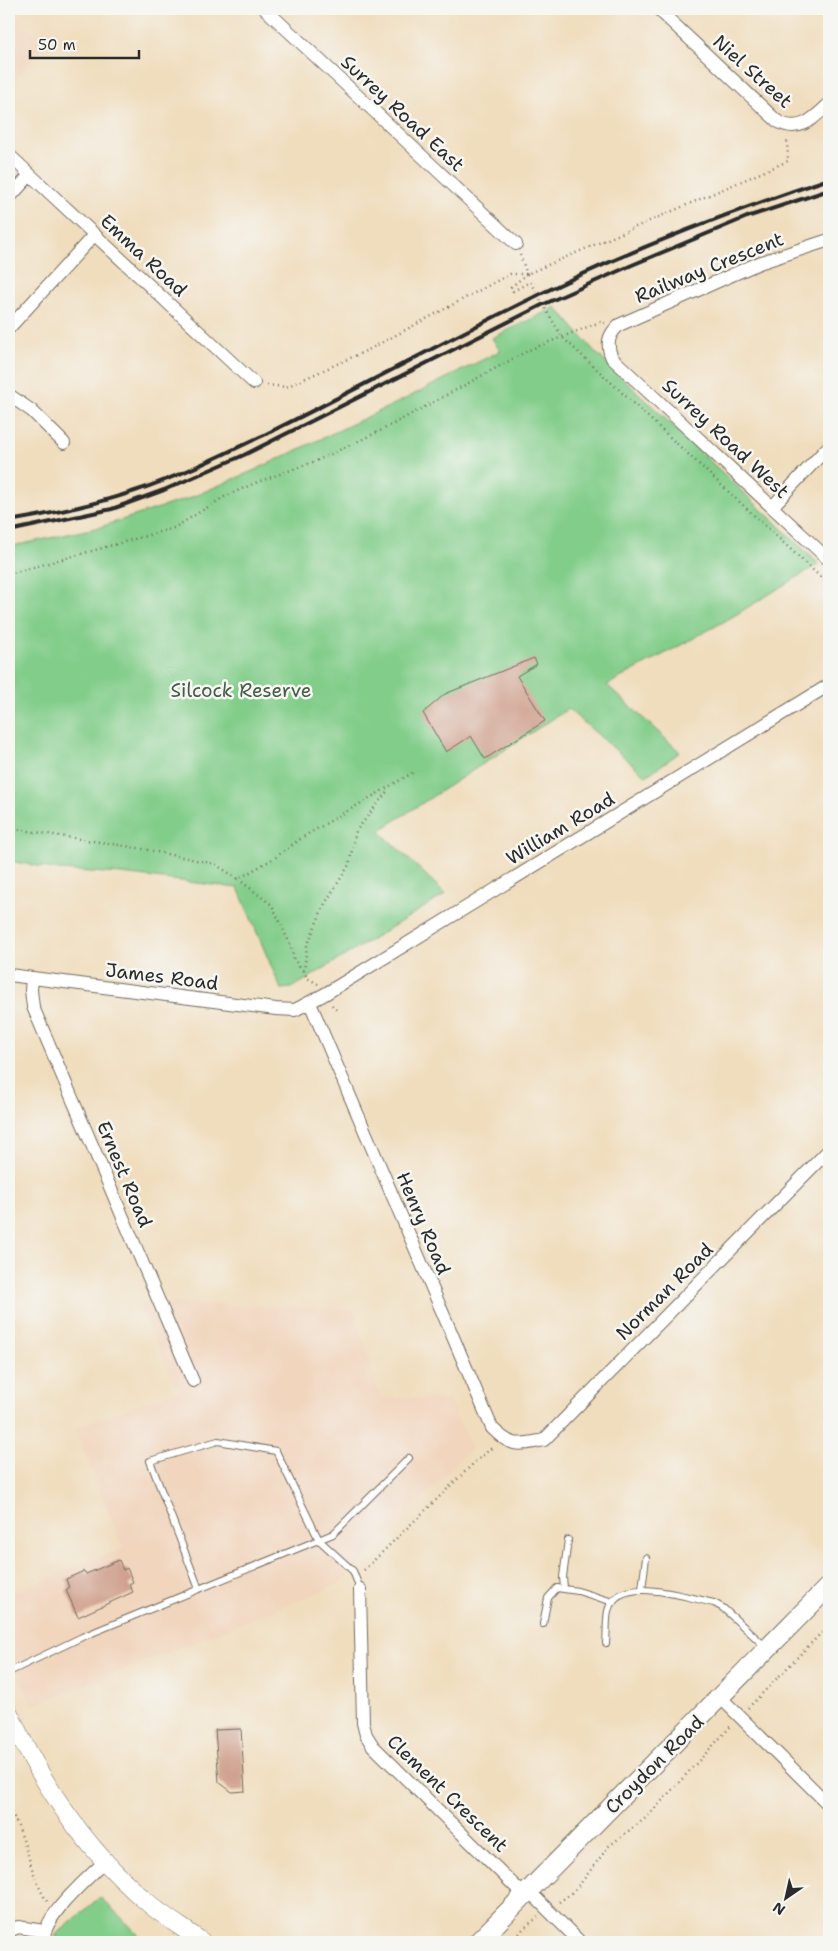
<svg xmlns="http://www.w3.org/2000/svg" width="838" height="1951" font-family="'Shantell Sans',sans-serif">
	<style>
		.built { fill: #f1d5bd }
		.green { fill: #82cd8a; stroke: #567c5a }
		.building { fill: #cfa08d }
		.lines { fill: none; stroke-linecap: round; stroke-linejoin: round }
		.service-casing { stroke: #70695e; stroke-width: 8 }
		.minor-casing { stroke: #70695e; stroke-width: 14 }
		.secondary-casing { stroke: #70695e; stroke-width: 19 }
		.primary-casing { stroke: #70695e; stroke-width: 21 }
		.path { stroke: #70695e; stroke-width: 2.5; stroke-dasharray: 1 4; stroke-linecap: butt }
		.service { stroke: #fff; stroke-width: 6 }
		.minor { stroke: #fff; stroke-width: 12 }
		.secondary { stroke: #fff; stroke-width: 18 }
		.primary { stroke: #fff; stroke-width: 19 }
		.rail { stroke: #2b2b2b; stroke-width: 4 }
		.labels { text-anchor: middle; stroke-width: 5; stroke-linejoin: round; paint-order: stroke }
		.street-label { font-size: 19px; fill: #2b2b2b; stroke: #f6f6f2 }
		.park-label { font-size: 19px; fill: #455c48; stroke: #f6f6f2 }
	</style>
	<rect width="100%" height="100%" fill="#f6f6f2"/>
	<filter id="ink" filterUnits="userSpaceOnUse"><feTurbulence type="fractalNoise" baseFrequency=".02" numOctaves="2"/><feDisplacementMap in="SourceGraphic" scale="10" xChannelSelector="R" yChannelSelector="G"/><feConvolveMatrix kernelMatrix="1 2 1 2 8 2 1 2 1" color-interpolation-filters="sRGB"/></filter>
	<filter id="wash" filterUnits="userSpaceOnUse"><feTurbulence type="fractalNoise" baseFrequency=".0096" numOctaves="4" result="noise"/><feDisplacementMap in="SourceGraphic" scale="20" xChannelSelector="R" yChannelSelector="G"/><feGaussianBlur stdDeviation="1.12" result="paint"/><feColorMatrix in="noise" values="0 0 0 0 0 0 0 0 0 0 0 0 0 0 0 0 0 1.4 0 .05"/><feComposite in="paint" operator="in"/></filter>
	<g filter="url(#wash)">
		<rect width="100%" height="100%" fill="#f0ddbd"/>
		<path class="built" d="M9 9 46 45 9 86Z
			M137 1301 355 1310 380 1397 449 1400 472 1447 353 1571 335 1586 32 1706 9 1651V1594L123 1548 74 1428 178 1390Z"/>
		<path class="green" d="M556 307 595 352 819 564 727 620 607 685 680 752 646 776 568 709 379 831 446 894 292 988 281 989 238 888 122 874 60 870 9 861V547L100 527 187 499 255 470 403 400 500 351 492 338Z
			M100 1897 146 1942H59L56 1935Z"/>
		<g id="blocks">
			<path class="building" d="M534 658 537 664 517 676 545 721 485 759 471 736 446 752 423 713 445 694Z
				M119 1560 123 1570 127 1568 133 1582 129 1584 133 1592 78 1617 66 1590 69 1588 66 1579 84 1571 86 1574Z
				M241 1729 245 1791 232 1792 219 1782 215 1730Z"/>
		</g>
	</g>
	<g filter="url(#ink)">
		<use href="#blocks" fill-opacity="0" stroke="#70695e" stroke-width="1"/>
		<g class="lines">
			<defs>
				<path id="service" d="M564 1588 563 1577 568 1540
					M199 1589 150 1461 218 1441 276 1451 319 1540 353 1571 360 1589
					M642 1589 646 1558
					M543 1624 548 1598 557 1588 578 1591 613 1602
					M606 1643C607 1633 606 1621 608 1611 617 1572 688 1598 714 1603L723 1608 767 1648
					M9 1672 82 1637 333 1534 409 1458"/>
				<path id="minor" d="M265 9 516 244
					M658 9 777 121C799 134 813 119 829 104
					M9 155 254 383
					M9 198 30 175
					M829 240 759 263 619 325C608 335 606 344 612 358L829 560
					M9 328 94 235
					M9 395 32 411 64 443
					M772 507 829 446
					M9 975 276 1009 295 1010 325 994 829 685
					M32 978 31 990 33 1007 193 1381
					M310 1003 492 1428C512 1448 518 1445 544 1440L829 1150
					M360 1589 363 1723 366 1735 373 1746 524 1895
					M720 1697 829 1805
					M528 1890 580 1942
					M9 1931 18 1927 44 1931
					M44 1942C41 1917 88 1879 105 1861"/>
				<path id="secondary" d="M9 1713C43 1787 89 1855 153 1907 168 1919 186 1930 202 1942"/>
				<path id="primary" d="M478 1942 829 1586"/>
			</defs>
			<use href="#service" class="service-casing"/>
			<use href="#minor" class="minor-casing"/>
			<use href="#secondary" class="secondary-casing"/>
			<use href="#primary" class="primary-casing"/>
			<path class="path" d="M520 255 527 274 511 287 513 291 530 282 562 337 829 585
				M267 385 286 387 368 350 510 274H527L788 161 787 138
				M9 574 174 528 224 497 255 483 316 461 384 429 529 350 600 322 605 323
				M9 828 138 848 215 864 238 879 276 857 303 837 414 772
				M238 879 272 905 291 946 294 960 304 971
				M318 984 307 978 304 971 307 946 323 907 349 865 356 831 389 789
				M332 1005 336 1010
				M364 1570 475 1462 494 1446
				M748 1708 829 1625
				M9 1808C27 1838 29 1874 48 1903
				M559 1902 569 1895 580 1884 609 1846 647 1817 731 1726
				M513 1942 523 1929 538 1917"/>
			<use href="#service" class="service"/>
			<use href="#minor" class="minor"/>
			<use href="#secondary" class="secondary"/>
			<use href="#primary" class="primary"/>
			<path class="rail" d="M9 521C51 514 94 505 135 491 180 476 224 454 266 434 348 394 428 350 510 309 612 257 720 215 829 179
				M9 531 112 509 164 490 244 455 542 305 632 265 747 217 829 190"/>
		</g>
	</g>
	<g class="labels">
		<g class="street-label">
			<text transform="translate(753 71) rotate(42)" y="7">Niel Street</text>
			<text transform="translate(403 113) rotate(43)" y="7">Surrey Road East</text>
			<text transform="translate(144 255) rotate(43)" y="7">Emma Road</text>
			<text transform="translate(709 267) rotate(-22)" y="7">Railway Crescent</text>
			<text transform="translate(726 438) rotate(43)" y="7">Surrey Road West</text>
			<text transform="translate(560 828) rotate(-31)" y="7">William Road</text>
			<text transform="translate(162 976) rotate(7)" y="7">James Road</text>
			<text transform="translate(125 1174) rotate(67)" y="7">Ernest Road</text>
			<text transform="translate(424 1223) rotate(67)" y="7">Henry Road</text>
			<text transform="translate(664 1291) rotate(-45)" y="7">Norman Road</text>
			<text transform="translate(654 1764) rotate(-45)" y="7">Croydon Road</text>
			<text transform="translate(448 1793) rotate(44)" y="7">Clement Crescent</text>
		</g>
		<g class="park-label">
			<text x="241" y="697">Silcock Reserve</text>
		</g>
	</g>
	<rect width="838" height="1951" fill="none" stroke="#f6f6f2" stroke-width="30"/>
	<g transform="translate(786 1898) rotate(214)" stroke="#f6f6f2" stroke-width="4" paint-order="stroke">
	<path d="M0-4L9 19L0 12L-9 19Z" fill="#2b2b2b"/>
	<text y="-8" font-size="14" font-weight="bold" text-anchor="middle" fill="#2b2b2b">N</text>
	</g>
	<path d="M30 50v8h109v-8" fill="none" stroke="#2b2b2b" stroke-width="2.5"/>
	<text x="38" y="50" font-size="15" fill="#2b2b2b" stroke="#f6f6f2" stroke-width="4" paint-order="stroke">50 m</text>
</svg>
